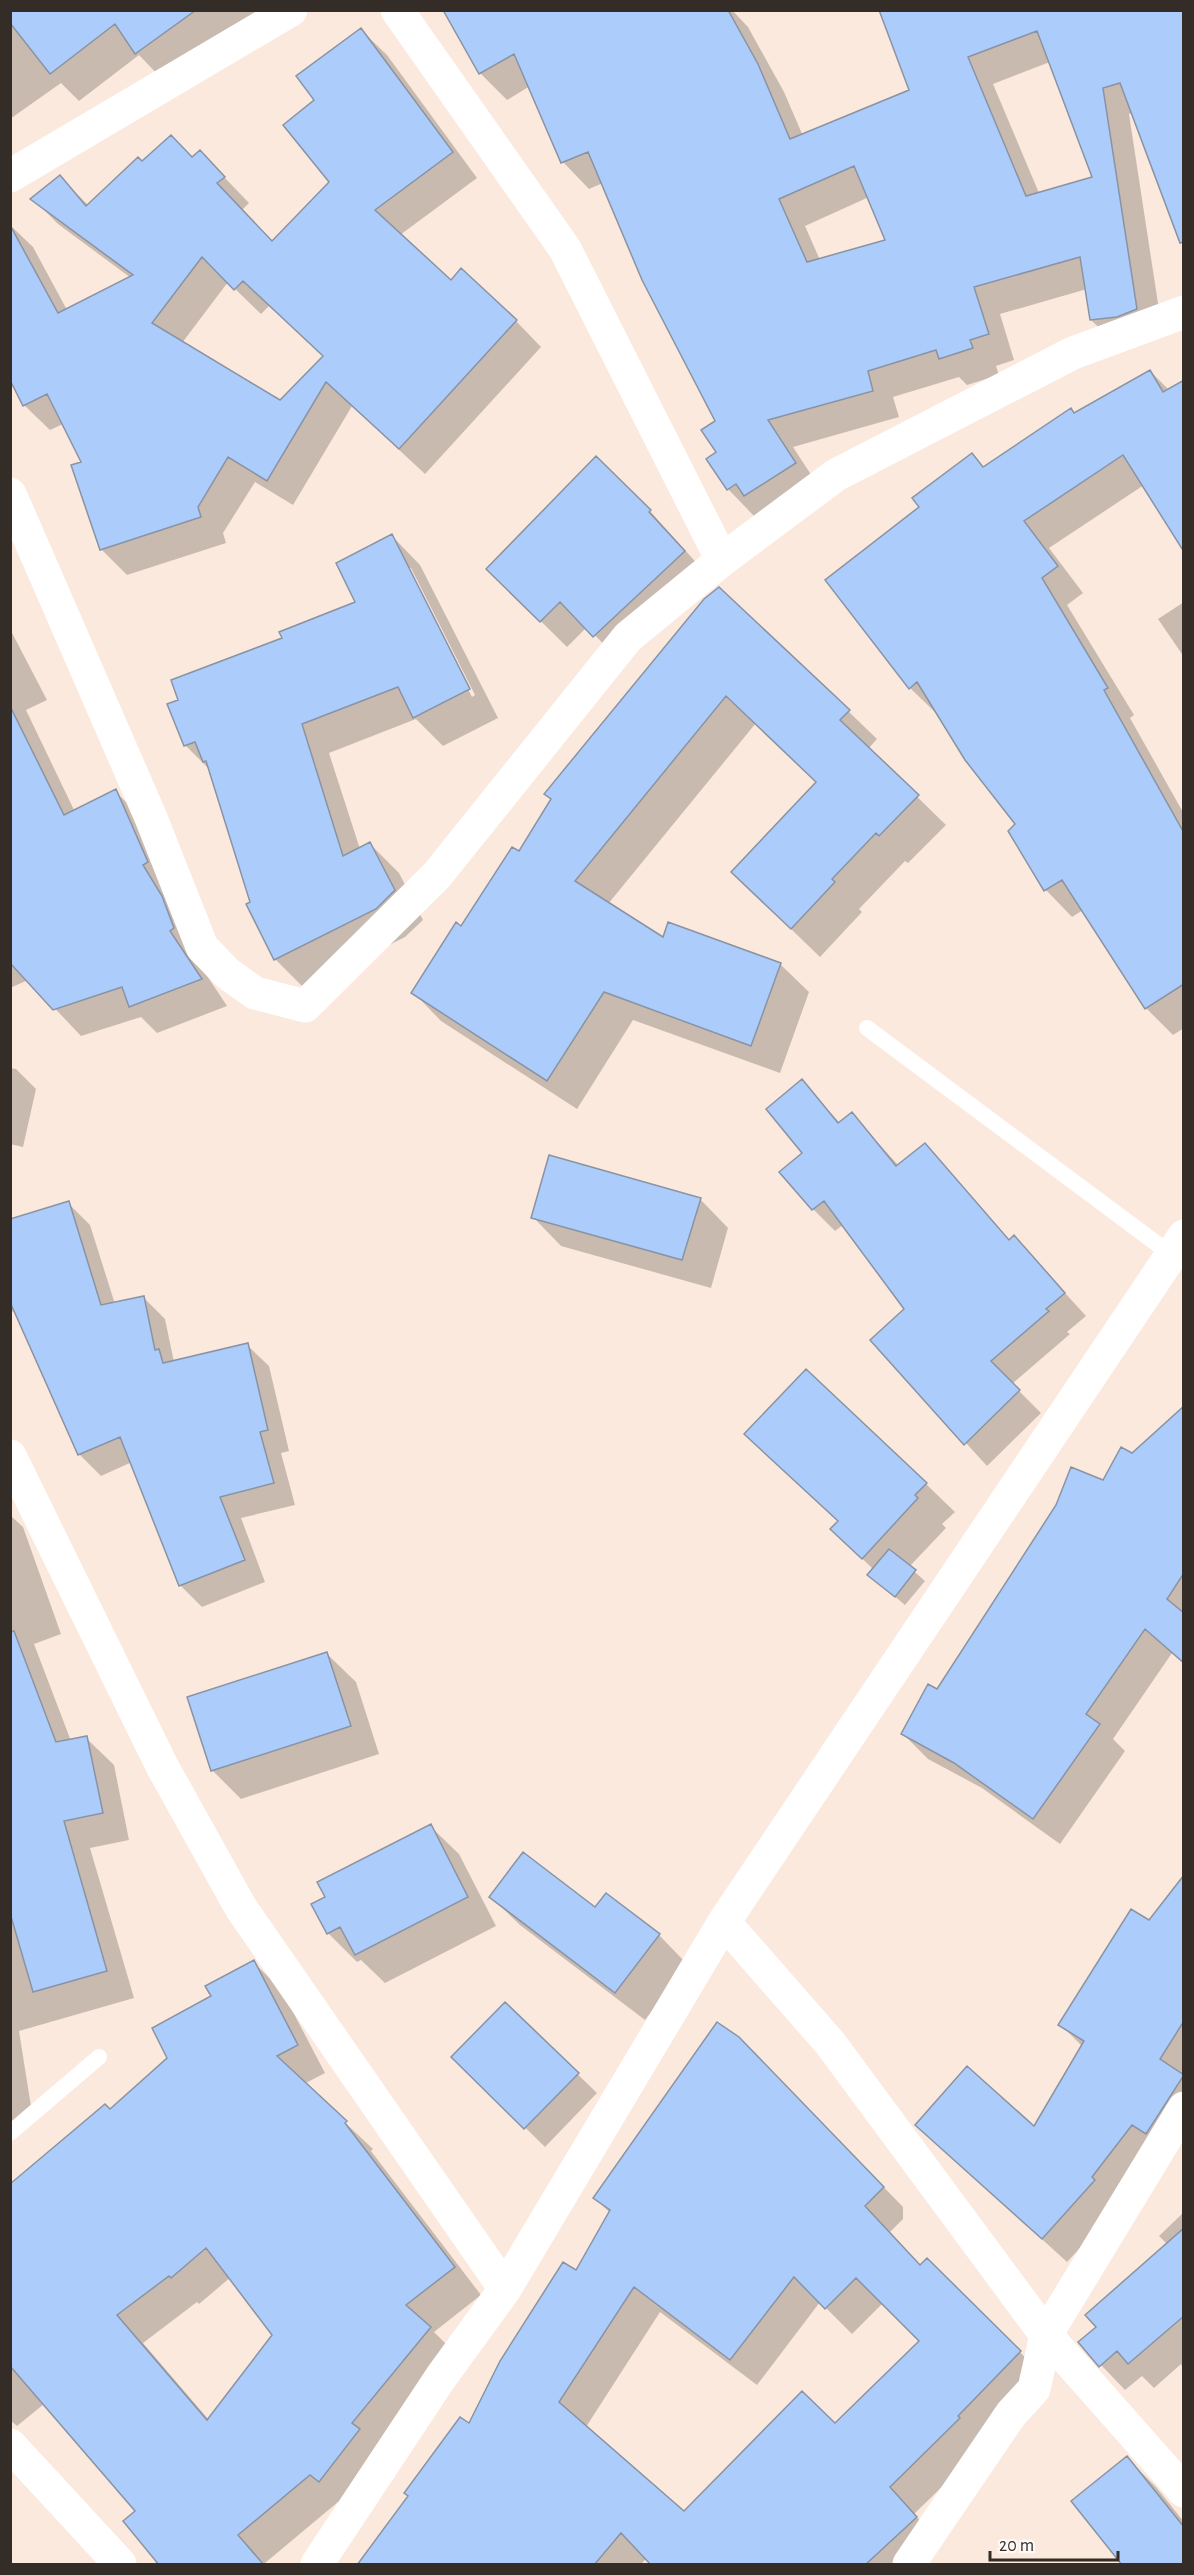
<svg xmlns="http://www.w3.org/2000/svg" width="1194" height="2575" font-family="'Alegreya Sans',sans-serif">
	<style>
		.shadow { fill: #0003; fill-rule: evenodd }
		.building { fill: #acccfb; stroke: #8993a3; stroke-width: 1.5; fill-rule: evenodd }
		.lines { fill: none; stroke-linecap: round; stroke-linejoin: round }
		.service { stroke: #fff; stroke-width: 16 }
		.minor { stroke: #fff; stroke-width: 33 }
	</style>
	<rect width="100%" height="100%" fill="#fce9dd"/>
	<path class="shadow" d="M10 10H263L164 81 139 55 79 101 61 83 10 119Z
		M444 10H732L748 27 784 92 803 136 911 91 881 10H1184V247L1133 113 1129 114 1163 336 1118 346 1091 320 1087 289 1000 314 1014 360 996 366 999 375 967 385 959 377 893 397 899 417 793 447 821 490 754 516 728 489 708 459 718 453 717 421 603 183 589 189 563 162 530 86 507 100 480 73ZM1050 62 1094 178 1039 193 993 84ZM869 197 888 241 820 260 805 226Z
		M361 30 387 55 477 178 400 235 451 282 516 321 541 347 425 474 352 406 293 505 255 482 223 533 226 543 127 575 101 549 84 463 63 424 50 430 24 405 10 377V225L33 247 67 310 131 278 58 224 33 199 60 177 89 206 142 164 193 159 200 152 249 203 242 210 273 242 331 182 316 101ZM228 282 261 314 269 306 324 356 280 402 182 343Z
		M1150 371 1169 390 1144 485 1049 548 1083 593 1067 605 1134 715 1130 718 1184 814V1028L1173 1035 1146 1008 1083 910 1072 917 1046 890 1017 825 937 714 910 688 921 507 972 455 984 467Z
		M650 511 710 578 621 662 587 627 567 647 488 569Z
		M392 536 420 565 498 718 443 746 416 719 329 753 360 849 370 844 399 873 423 920 405 937 304 988 275 959 252 903 211 771 185 745 284 639 357 603ZM407 568H411L475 695 472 697Z
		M705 600 848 711 877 739 868 749 946 825 908 863 905 861 859 909 862 912 820 957 761 900 818 783 756 723 608 904 664 940 780 964 809 992 780 1073 633 1020 577 1109 441 1021 413 992 520 853Z
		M1184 602V657L1158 619Z
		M10 629 47 700 26 710 75 812 115 791 142 818 196 959 227 1006 157 1033 141 1017 81 1036 28 980 10 988Z
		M10 1068 16 1069 36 1089 23 1147 10 1144Z
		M802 1081 840 1123 852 1114 899 1166 925 1145 1010 1241 1014 1237 1086 1316 1067 1332 1070 1334 1012 1384 1041 1413 987 1466 872 1340 906 1310 843 1225 835 1231 813 1209 804 1154Z
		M700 1199 728 1228 711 1288 561 1246 533 1217Z
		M68 1203 90 1225 115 1304 143 1297 165 1319 174 1362 247 1345 269 1366 289 1451 281 1453 295 1505 241 1518 265 1582 202 1607 180 1585 132 1462 101 1476 79 1454 16 1311 10 1312V1220Z
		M1184 1415V1664L1172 1653 1113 1739 1125 1751 1060 1844 982 1788 928 1759 902 1733 1104 1481Z
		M775 1462 926 1484 955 1512 942 1524 946 1528 909 1567 925 1581 905 1605 869 1575 874 1570 832 1529 839 1522Z
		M10 1515 23 1527 61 1634 34 1644 71 1741 86 1738 114 1765 129 1840 90 1848 134 1998 19 2031 33 2119 10 2123Z
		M327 1654 356 1682 379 1754 241 1799 212 1770Z
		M430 1826 459 1854 496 1926 385 1983 361 1960 357 1962 328 1933 313 1905 327 1898Z
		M1184 1877V2137L1067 2262 917 2125 1035 2128 1083 2047 1060 2024 1150 1922Z
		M491 1897 595 1909 659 1935 687 1964 645 2020 520 1925Z
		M253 1962 281 1989 325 2073 304 2084 373 2149 371 2151 481 2295 434 2332 457 2355 347 2508 338 2502 265 2563 266 2564H161L138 2511 44 2404 17 2426 10 2420V2187L110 2112 169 2058 213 1997ZM231 2277 274 2335 209 2420 143 2343 197 2302 199 2304Z
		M505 2004 597 2093 545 2147 453 2057Z
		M765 2065 903 2207V2219L890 2232 921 2266 927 2260 1046 2378 985 2445 914 2514 942 2544 919 2564H653L647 2558 641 2564H490L470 2426 577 2272 610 2213 595 2198ZM820 2302 852 2334 883 2303 921 2341 835 2425 685 2513 586 2427 660 2312 757 2385Z
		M1184 2212V2370L1181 2364 1154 2388 1142 2376 1125 2390 1080 2343 1098 2327 1167 2244 1159 2236Z
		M1127 2458 1156 2487 1184 2522V2564Z"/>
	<path class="building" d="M10 10H196L135 54 115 24 50 74 10 23Z
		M443 10H728L758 64 790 139 909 90 879 10H1184V242L1180 243 1120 83 1103 88 1137 309 1117 317 1090 320 1080 257 974 287 989 334 970 340 973 348 939 359 936 350 868 371 873 391 768 420 796 463 744 496 736 484 727 490 706 459 716 452 701 430 715 421 642 280 588 152 561 163 514 54 479 74ZM1037 31 1092 177 1026 196 968 57ZM854 166 885 240 807 262 779 199Z
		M361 28 453 152 375 210 451 280 461 268 517 320 399 449 326 382 267 481 228 457 198 507 201 517 100 550 71 465 81 462 47 394 23 406 10 380V225L58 313 133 275 30 199 60 175 86 206 138 157 142 161 171 135 192 157 200 150 225 177 217 183 272 241 329 182 283 125 314 100 296 76ZM202 257 234 290 243 281 323 356 280 400 152 323Z
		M1150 370 1163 392 1184 380V552L1123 455 1024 521 1058 566 1042 578 1108 688 1104 690 1184 833V984L1145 1009 1062 880 1044 891 1008 831 1015 824 965 760 917 682 909 689 825 580 919 507 912 498 972 453 983 467 1071 408 1074 413Z
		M596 456 651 510 649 512 685 551 593 637 560 602 540 622 486 569Z
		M392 534 470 689 413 718 398 687 302 724 343 856 370 842 395 890 376 909 274 960 246 904 250 902 206 761 203 762 195 742 184 746 167 704 178 700 171 680 282 638 279 632 355 602 336 563Z
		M719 587 850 710 840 720 919 795 879 836 876 833 832 879 835 882 791 929 731 872 816 782 726 696 575 881 663 937 668 922 781 963 751 1046 604 992 547 1081 411 993 456 922 461 926 512 847 519 851 551 799 544 794 704 599Z
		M10 706 64 815 116 789 148 862 143 865 162 896 174 928 170 931 202 979 129 1007 122 987 53 1010 10 963Z
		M802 1079 838 1123 852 1112 896 1166 925 1143 1009 1240 1014 1235 1065 1293 1046 1309 1049 1311 991 1361 1020 1390 964 1445 870 1340 904 1309 824 1201 812 1210 779 1172 802 1153 766 1109Z
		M549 1155 701 1198 682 1260 531 1218Z
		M69 1201 101 1305 144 1296 155 1350 159 1349 163 1363 248 1343 268 1430 260 1432 274 1483 220 1497 245 1560 179 1586 120 1437 78 1455 10 1302V1219Z
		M806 1369 927 1483 915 1495 918 1498 862 1559 830 1529 838 1521 744 1434Z
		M1184 1406V1573L1167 1599 1184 1613V1663L1145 1629 1086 1714 1100 1724 1033 1819 954 1763 901 1734 928 1684 937 1689 1056 1505 1071 1467 1103 1480 1121 1447 1132 1453Z
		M889 1549 916 1570 895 1597 867 1575Z
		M14 1631 56 1742 87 1736 103 1813 64 1821 107 1971 33 1992 10 1913V1632Z
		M327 1652 351 1726 211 1771 187 1697Z
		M431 1824 468 1897 355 1955 340 1927 327 1934 311 1904 325 1897 317 1882Z
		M523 1852 595 1907 606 1893 660 1934 615 1993 489 1897Z
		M1184 1875V2021L1160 2059 1184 2075 1146 2134 1132 2125 1092 2177 1095 2180 1042 2239 915 2125 967 2066 1034 2126 1084 2041 1058 2025 1131 1909 1149 1920Z
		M254 1960 298 2045 277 2056 347 2121 345 2123 455 2267 406 2305 431 2327 352 2423 360 2429 319 2482 310 2475 238 2535 264 2565H159L123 2521 135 2511 10 2366V2184L105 2104 110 2109 167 2058 152 2028 211 1996 205 1986ZM206 2248 272 2335 207 2420 117 2315 169 2276 171 2278Z
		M505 2002 579 2073 524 2129 451 2057Z
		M717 2022 739 2037 884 2187 865 2206 920 2265 927 2258 1021 2351 958 2416 960 2418 890 2487 917 2517 865 2565H651L621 2533 594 2565H357L408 2496 404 2493 460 2417 469 2423 500 2361 563 2262 576 2270 610 2210 593 2198ZM794 2277 825 2309 856 2278 919 2341 835 2423 802 2391 684 2511 559 2402 634 2287 730 2360Z
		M1184 2228V2316L1128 2364 1117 2351 1099 2367 1078 2342 1096 2327 1085 2315Z
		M1127 2456 1184 2527V2565H1122L1071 2501Z"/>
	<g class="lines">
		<path class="service" d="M867 1028 1172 1255
			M10 2133 99 2057"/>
		<path class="minor" d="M397 10 565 249 722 560
			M10 176 291 10
			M10 494 151 818 202 947 227 973 255 993 305 1006 437 875 628 637 722 560 836 475 1073 353 1184 312
			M10 1456 162 1766 241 1908 505 2289
			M724 1922 830 2043 1046 2335 1184 2491
			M10 2445 120 2564
			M317 2564 441 2377 505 2289 724 1922 1184 1236
			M909 2564 1011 2414 1034 2389 1046 2335 1184 2108"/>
	</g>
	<rect width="1194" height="2575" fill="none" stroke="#332c27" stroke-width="24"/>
	<path d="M990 2551v9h128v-9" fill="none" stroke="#332c27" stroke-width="3"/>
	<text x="999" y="2551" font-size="18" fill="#332c27" stroke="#fdf9f7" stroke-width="4.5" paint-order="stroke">20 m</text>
</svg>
